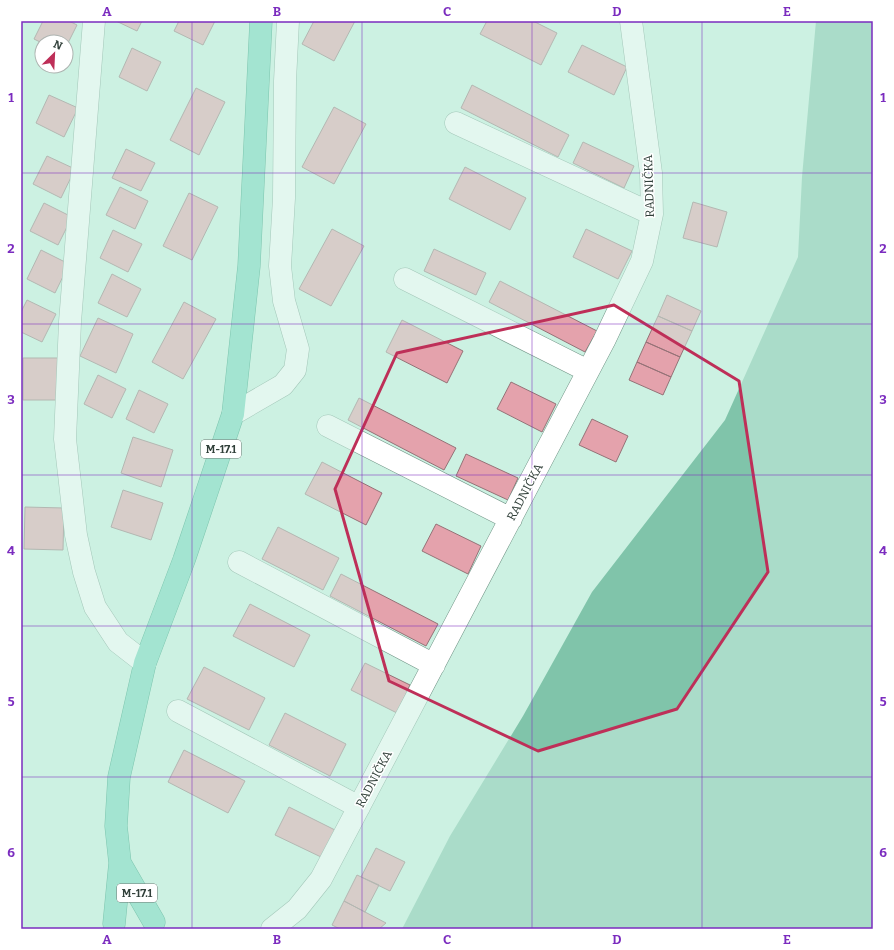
<svg xmlns="http://www.w3.org/2000/svg" width="894" height="950" font-family="Bitter,serif">
	<style>
		.forest { fill: #80c4aa }
		.building { fill: #e4a2ac; stroke: #957277 }
		.lines { fill: none; stroke-linecap: round; stroke-linejoin: round }
		.minor-casing { stroke: #739688; stroke-width: 23 }
		.major-casing { stroke: #1d9071; stroke-width: 23 }
		.minor { stroke: #fff; stroke-width: 22 }
		.major { stroke: #71d6bc; stroke-width: 22 }
		.marked { fill: none; stroke: #be2f58; stroke-width: 3; stroke-linejoin: round }
		.grid { fill: none; stroke: #7b2cbf; stroke-width: 1; stroke-opacity: 0.55 }
		.labels { text-anchor: middle; stroke-width: 3; stroke-linejoin: round; paint-order: stroke }
		.shield { fill: #fff; stroke: #6f7975; stroke-width: 1 }
		.shield-label { font-size: 11px; font-weight: bold; fill: #31403a }
		.street-label { font-size: 12px; fill: #31403a; stroke: #fff }
		.neatline { fill: none; stroke: #7b2cbf; stroke-width: 1.5 }
		.grid-label { font-size: 13px; text-anchor: middle; font-weight: bold; fill: #7b2cbf }
	</style>
	<rect width="100%" height="100%" fill="#ccf1e2"/>
	<path class="forest" d="M816 21H873V929H402L450 836 523 716 592 592 725 420 798 257 802 177Z"/>
	<path class="building" d="M43 21H69L77 25 66 47V42L42 43 34 39Z
		M116 21H142L137 31Z
		M179 21H215L203 45 174 31Z
		M314 21H355L334 61 302 44Z
		M487 21H533L557 33 541 65 480 34Z
		M582 45 627 67 614 95 568 72Z
		M132 48 161 62 147 91 119 77Z
		M472 85 569 135 558 157 461 108Z
		M196 88 225 102 199 155 170 140Z
		M49 95 78 108 64 137 36 123Z
		M334 107 366 124 334 184 302 167Z
		M583 142 634 166 624 188 573 163Z
		M126 149 155 163 141 191 112 178Z
		M47 156 75 169 61 198 33 184Z
		M465 167 526 198 510 230 449 199Z
		M120 187 148 201 135 229 106 215Z
		M189 193 218 207 192 260 163 246Z
		M693 202 727 212 717 247 683 238Z
		M44 203 72 217 58 245 30 231Z
		M332 229 364 246 331 306 299 289Z
		M586 229 632 251 618 279 573 257Z
		M113 230 142 244 128 272 100 258Z
		M434 249 486 273 476 295 424 271Z
		M41 250 69 264 55 293 27 279Z
		M112 274 141 289 127 317 98 303Z
		M500 281 597 331 585 352 489 302Z
		M667 295 701 311 692 331 658 316Z
		M27 300 56 314 42 342 21 332V312Z
		M184 302 216 319 183 379 152 362Z
		M658 316 692 331 680 357 646 342Z
		M98 318 133 334 116 373 80 356Z
		M402 320 463 351 447 383 386 352Z
		M646 342 680 357 671 377 637 362Z
		M23 358H63L62 400H23Z
		M637 362 671 377 663 395 629 380Z
		M98 375 126 389 112 418 84 404Z
		M511 382 556 404 542 432 497 409Z
		M139 390 168 404 154 433 126 419Z
		M359 398 456 448 444 470 348 420Z
		M592 419 628 436 616 462 579 445Z
		M133 437 173 450 161 487 121 473Z
		M466 454 518 478 508 500 456 476Z
		M322 462 382 493 366 525 305 494Z
		M123 490 163 503 151 540 111 527Z
		M25 507 64 508 63 550 24 549Z
		M436 524 481 546 468 574 422 551Z
		M278 527 339 558 323 590 262 559Z
		M341 574 438 624 426 646 330 596Z
		M250 604 310 635 294 667 233 636Z
		M365 663 410 685 397 713 351 690Z
		M204 667 265 698 249 730 187 699Z
		M285 713 346 744 330 776 269 745Z
		M184 750 245 781 228 813 168 782Z
		M289 807 335 830 321 857 275 835Z
		M376 848 405 862 390 891 361 877Z
		M357 875 379 885 365 912 344 901Z
		M344 901 386 923 379 929H340L332 925Z"/>
	<g class="lines">
		<defs>
			<path id="minor" d="M94 21 70 322 65 439 76 535 84 572 95 607 118 642 145 663
				M456 123 652 214
				M405 279 588 371
				M233 414 283 385 295 370 298 349 284 301 280 266 284 198 285 81 288 21
				M328 426 511 519
				M239 562 434 665
				M178 711 359 807
				M272 929 297 909 321 879 604 341 642 261 652 214 651 173 631 21"/>
			<path id="major" d="M120 863 154 922
				M114 924 120 863 116 826 119 777 145 663 184 560 233 414 249 266 261 21"/>
		</defs>
		<use href="#minor" class="minor-casing"/>
		<use href="#major" class="major-casing"/>
		<use href="#minor" class="minor"/>
		<use href="#major" class="major"/>
	</g>
	<path d="M0 0H894V950H0ZM614 305 739 381 768 572 677 709 538 751 389 681 335 489 397 353Z" fill="#ccf1e2" fill-opacity=".55" fill-rule="evenodd"/>
	<path class="marked" d="M614 305 739 381 768 572 677 709 538 751 389 681 335 489 397 353Z"/>
	<path class="grid" d="M192 21V929M362 21V929M532 21V929M702 21V929M21 173H873M21 324H873M21 475H873M21 626H873M21 777H873"/>
	<g class="labels">
		<g class="shield">
			<rect x="201" y="440" width="40" height="18" rx="3"/>
			<rect x="117" y="884" width="40" height="18" rx="3"/>
		</g>
		<g class="shield-label">
			<text x="221" y="453">M-17.1</text>
			<text x="137" y="897">M-17.1</text>
		</g>
		<g class="street-label">
			<text transform="translate(649 186) rotate(-92)" y="4">RADNIČKA</text>
			<text transform="translate(525 492) rotate(-62)" y="4">RADNIČKA</text>
			<text transform="translate(374 779) rotate(-62)" y="4">RADNIČKA</text>
		</g>
	</g>
	<rect width="894" height="950" fill="none" stroke="#ffffff" stroke-width="44"/>
	<g transform="translate(54 54) rotate(24)"><circle r="19" fill="#ffffff" stroke="#adb3b0"/>
	<path d="M0-3L7 15L0 10L-7 15Z" fill="#be2f58"/>
	<text y="-6" font-size="11" font-weight="bold" text-anchor="middle" fill="#31403a">N</text>
	</g>
	<rect x="22" y="22" width="850" height="906" class="neatline"/>
	<g class="grid-label">
		<text x="107" y="16">A</text>
		<text x="277" y="16">B</text>
		<text x="447" y="16">C</text>
		<text x="617" y="16">D</text>
		<text x="787" y="16">E</text>
		<text x="11" y="102">1</text>
		<text x="883" y="102">1</text>
		<text x="11" y="253">2</text>
		<text x="883" y="253">2</text>
		<text x="11" y="404">3</text>
		<text x="883" y="404">3</text>
		<text x="11" y="555">4</text>
		<text x="883" y="555">4</text>
		<text x="11" y="706">5</text>
		<text x="883" y="706">5</text>
		<text x="11" y="857">6</text>
		<text x="883" y="857">6</text>
		<text x="107" y="944">A</text>
		<text x="277" y="944">B</text>
		<text x="447" y="944">C</text>
		<text x="617" y="944">D</text>
		<text x="787" y="944">E</text>
	</g>
</svg>
